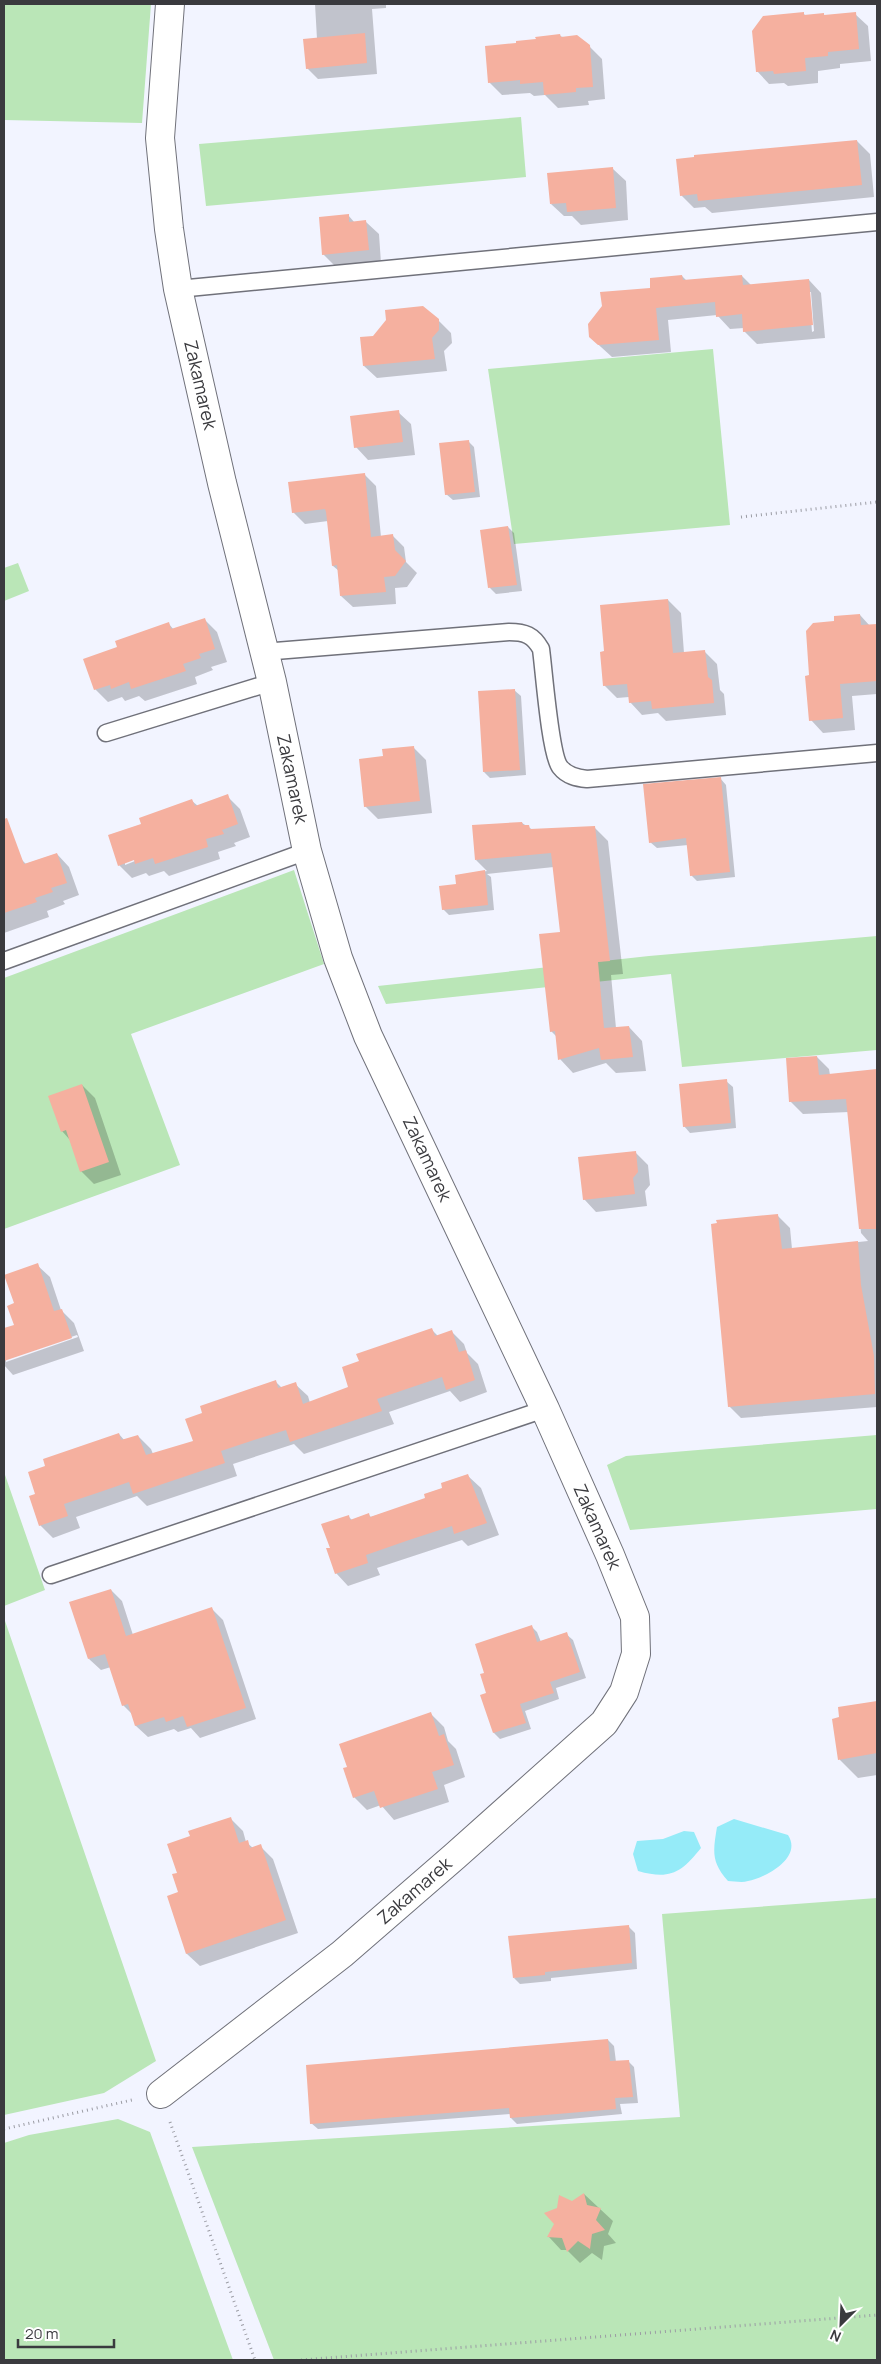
<svg xmlns="http://www.w3.org/2000/svg" width="881" height="2364" font-family="Manrope,sans-serif">
	<style>
		.green { fill: #bae6b7 }
		.water { fill: #95ebf8 }
		.shadow { fill: #0003; fill-rule: evenodd }
		.building { fill: #f5b09f }
		.lines { fill: none; stroke-linecap: round; stroke-linejoin: round }
		.service-casing { stroke: #70717a; stroke-width: 19 }
		.minor-casing { stroke: #70717a; stroke-width: 30 }
		.path { stroke: #9b9ca4; stroke-width: 3; stroke-dasharray: 1 4; stroke-linecap: butt }
		.service { stroke: #fff; stroke-width: 16 }
		.minor { stroke: #fff; stroke-width: 28 }
		.labels { text-anchor: middle; stroke-width: 4; stroke-linejoin: round; paint-order: stroke }
		.street-label { font-size: 18px; fill: #3a3a3e; stroke: #fff }
	</style>
	<rect width="100%" height="100%" fill="#f2f4ff"/>
	<path class="green" d="M4 4H151L142 123 4 120Z
		M521 117 526 177 206 206 199 144Z
		M713 349 730 525 514 544 488 369Z
		M18 563 29 591 4 601V568Z
		M294 870 324 964 131 1034 180 1165 4 1229V978Z
		M877 936V1050L682 1067 671 974 386 1004 378 986 649 956Z
		M877 1435V1509L630 1530 607 1465 626 1456Z
		M4 1472 45 1590 4 1606Z
		M4 1618 156 2061 104 2093 4 2115Z
		M877 1898V2360H274L192 2147 680 2117 662 1914Z
		M118 2119 150 2132 233 2360H4V2143L29 2135Z"/>
	<path class="water" d="M734 1819 788 1835C803 1858 765 1878 748 1881 742 1883 734 1881 728 1881 711 1862 713 1851 717 1827Z
		M684 1831 694 1832 701 1848C681 1873 670 1880 638 1871L633 1854 637 1841 663 1839Z"/>
	<path class="shadow" d="M315 4H386V8L372 9 377 74 318 79 307 68 317 39Z
		M804 14 806 16 823 14 826 16 855 14 868 26 871 61 840 64V68L818 71V83L788 86 784 83 769 84 757 71Z
		M560 36 589 46 602 59 605 99 588 101 589 105 558 108 545 95 534 96 530 93 502 95 489 82 517 44Z
		M857 141 870 154 874 197 712 213 705 207 694 208 681 195Z
		M613 169 626 181 628 220 581 225 572 216H564L551 204Z
		M348 215 355 223 366 222 379 234 381 263 336 267 323 254Z
		M682 276 687 281 742 276 751 285 809 280 821 293 825 338 757 344 744 331V328L730 329 717 315 668 320 671 352 612 357 590 337 652 289ZM809 292H811L814 331 812 332Z
		M438 320 451 333 452 343 444 351 447 371 377 378 364 366 374 337Z
		M398 412 411 424 415 455 368 460 356 447Z
		M468 441 474 447 480 497 453 500 446 494Z
		M365 475 376 486 381 537 392 535 404 547 406 562 417 573 407 587 395 588 396 604 353 607 341 596 339 571 333 566 328 521 305 524 293 512Z
		M508 527 514 533 522 591 496 594 490 588 482 531Z
		M668 600 681 613 684 653 704 651 717 664 720 690 724 694 726 715 666 721 658 713 642 715 630 702 629 697 617 698 604 685 605 652Z
		M860 615 870 626 877 625V694L852 696 855 730 823 733 811 720V676Z
		M204 619 217 632 227 662 211 667 213 670 195 677 197 684 145 701 139 696 125 701 122 697 108 702 95 689 169 624 174 630Z
		M514 690 521 696 526 775 490 778 484 772Z
		M413 747 426 760 432 813 378 819 365 806 384 758Z
		M720 778 726 785 735 877 697 881 691 875 688 845 657 848 650 842Z
		M227 796 240 809 250 837 234 843 236 846 218 852 220 859 169 876 164 871 149 876 146 873 132 878 119 865 143 825 192 801 198 806ZM139 857 140 859 125 865V862Z
		M522 823 533 830 594 827 608 841 623 974 611 975 616 1028 629 1027 642 1041 646 1071 616 1073 606 1063 573 1073 560 1059 557 1037 551 1031 562 933 554 867 487 874 491 877 494 910 449 915 443 909 457 885 456 876 487 871 476 860Z
		M57 854 69 867 79 895 63 901 65 904 47 911 49 917 4 933V865L21 859 26 864Z
		M817 1057 829 1069 830 1075 877 1070V1407L741 1418 729 1406 777 1215 790 1228 792 1249 868 1241 861 1233 849 1112 803 1114 790 1101Z
		M726 1081 733 1087 736 1128 690 1133 684 1126Z
		M82 1085 95 1098 121 1175 94 1184 81 1171 70 1140 62 1131Z
		M635 1152 648 1165 650 1185 645 1191 647 1206 596 1212 584 1199Z
		M37 1265 50 1277 61 1310 74 1323 84 1351 13 1375 4 1365V1330L15 1326V1304ZM77 1335 78 1337 6 1362V1359Z
		M432 1330 438 1336 451 1331 464 1344 467 1353 478 1364 487 1392 460 1402 450 1391 389 1412 394 1424 304 1454 294 1444 233 1464 237 1476 147 1506 137 1496 76 1517 80 1528 53 1538 40 1525 37 1494 47 1466 119 1434 125 1441 138 1436 151 1449 153 1454 194 1442 276 1382 282 1388 295 1384 308 1396 310 1403 350 1388 360 1362Z
		M468 1476 481 1488 499 1535 468 1546 462 1540 377 1568 380 1575 348 1586 336 1573 331 1548 348 1516 352 1520 368 1514 371 1517 427 1499Z
		M111 1590 122 1601 133 1635 212 1609 223 1620 256 1719 200 1738 191 1728 178 1732 174 1729 148 1737 136 1726 132 1714 123 1705 111 1667 101 1670 89 1659Z
		M531 1626 537 1632 541 1642 566 1634 573 1640 586 1678 556 1688 559 1699 525 1711 531 1729 500 1739 494 1733 482 1696 488 1694 486 1674Z
		M877 1702V1775L858 1778 840 1760 839 1708Z
		M431 1714 444 1727 448 1741 456 1749 465 1777 444 1785 449 1802 394 1820 381 1805 367 1810 354 1797Z
		M230 1818 243 1831 246 1842 253 1848 260 1846 273 1859 298 1933 200 1966 187 1954 178 1873 192 1837Z
		M629 1927 635 1933 637 1969 551 1978V1981L520 1984 514 1978Z
		M608 2040 614 2046 616 2062 628 2061 634 2067 638 2103 620 2104 622 2114 517 2124 511 2118V2114L318 2129 311 2123Z
		M584 2194 613 2221 608 2234 616 2243 604 2246 602 2260 592 2253 580 2263 567 2250H561L549 2237 572 2202Z"/>
	<path class="building" d="M804 12V15L824 13V15L856 12 859 49 828 52V56L805 58 806 71 774 74 773 71 756 72 752 31 763 16Z
		M365 33 367 63 306 69 303 39Z
		M560 34 561 37 577 35 590 45 593 87 576 88V92L544 95 543 82 520 84V80L488 83 485 46 516 43V41L536 39 535 37Z
		M857 140 862 185 698 201 697 194 680 196 676 159 694 157V155Z
		M613 167 616 208 567 212 566 203 550 204 547 173Z
		M349 214V222L366 220 369 250 322 255 319 217Z
		M682 275 683 280 742 275 743 285 809 279 813 325 743 332 742 314 716 317 715 302 656 308 659 340 598 345 589 337 588 324 602 306 600 292 650 288V278Z
		M423 306 439 319V330L432 338 435 359 363 366 360 337 373 336 386 320 385 310Z
		M399 410 403 442 354 448 350 416Z
		M469 440 475 492 445 495 439 443Z
		M365 473 371 537 393 534 395 550 406 561 395 576 384 577 386 592 340 596 337 565 332 566 326 512 325 509 292 513 288 482Z
		M508 526 517 585 488 588 480 530Z
		M668 599 673 653 705 650 708 677 712 680 714 703 652 709 651 701 629 703 627 684 603 686 600 652 604 651 600 605Z
		M860 614 861 625 877 624V681L840 684 843 718 809 721 805 676 809 675 806 631 813 623 834 621V616Z
		M205 618 215 649 199 654 201 658 183 664 186 671 131 689 129 682 111 689 110 685 94 690 83 659 117 647 115 641 169 622 171 629Z
		M515 689 520 770 483 772 478 691Z
		M414 746 420 801 364 807 359 759 383 756 382 749Z
		M721 777 730 872 690 876 686 838 649 843 643 784Z
		M228 794 238 824 222 830 224 834 206 839 208 847 155 864 153 858 135 864 134 860 118 866 108 835 141 824 139 818 192 799 195 806Z
		M7 818 24 864 57 853 67 883 51 888 53 892 35 898 37 902 4 913V819Z
		M522 822 523 825H529L530 829 595 826 610 961 598 962 604 1028 629 1026 633 1057 601 1060 599 1048 558 1060 555 1031 550 1032 539 934 560 932 551 853 475 860 472 825Z
		M485 870 488 905 442 910 439 886 456 884 455 875Z
		M817 1056 819 1075 877 1069V1229H859L846 1099 789 1102 786 1058Z
		M727 1079 731 1123 683 1127 679 1084Z
		M82 1084 109 1162 80 1172 66 1130 61 1132 48 1096Z
		M636 1151 638 1172 633 1178 635 1194 583 1200 578 1157Z
		M778 1214 782 1249 858 1241 861 1285 874 1356 875 1394 728 1407 711 1224 717 1223 716 1220Z
		M38 1263 54 1311 62 1309 72 1338 4 1361V1328L14 1325 7 1306 14 1303 4 1275Z
		M432 1328 435 1336 452 1330 459 1352 466 1350 475 1380 446 1390 442 1377 377 1399 382 1411 290 1442 286 1430 254 1440 221 1451 225 1463 133 1494 129 1482 97 1493 64 1504 68 1516 39 1526 29 1496 35 1494 28 1472 45 1466 43 1459 119 1433 121 1440 138 1435 146 1455 193 1441 185 1419 202 1413 200 1406 276 1380 278 1388 296 1382 303 1404 348 1387 342 1367 359 1361 356 1354Z
		M468 1474 487 1523 454 1534 452 1526 409 1540 366 1555 368 1563 335 1574 326 1548H330L321 1524 349 1515 350 1520 369 1513 370 1517 425 1498 424 1494 442 1488 441 1483Z
		M111 1589 126 1636 212 1607 246 1708 187 1727 183 1716 166 1722 164 1717 135 1726 128 1704 122 1706 105 1654 88 1659 69 1602Z
		M532 1625 537 1642 567 1632 580 1672 550 1682 554 1693 520 1704 526 1723 493 1733 480 1695 486 1693 480 1674 484 1673 475 1644Z
		M877 1701V1753L838 1760 832 1719 839 1717 838 1707Z
		M431 1712 439 1736 444 1734 454 1765 432 1772 438 1789 380 1808 374 1791 353 1798 343 1768 347 1767 339 1744Z
		M231 1817 239 1843 248 1840 250 1848 261 1844 286 1920 186 1954 167 1896 178 1892 172 1874 177 1873 167 1844 190 1836 188 1831Z
		M629 1925 632 1963 545 1972V1975L513 1978 508 1936Z
		M608 2039 610 2061 629 2060 633 2097 615 2098 616 2109 510 2118 509 2108 310 2124 306 2065Z
		M584 2193 587 2205 601 2208 596 2220 605 2230 592 2234 590 2249 578 2241 567 2252 562 2238 547 2237 554 2224 544 2213 557 2208 559 2195 572 2201Z"/>
	<g class="lines">
		<defs>
			<path id="service" d="M178 289 877 222
				M263 652 509 632C525 632 533 635 541 649 544 671 550 754 560 767 567 776 577 778 587 779L877 753
				M106 733 272 682
				M4 961 307 851
				M51 1575 545 1409"/>
			<g id="minor">
				<path id="s1" d="M161 2094 342 1954 455 1856 604 1723 624 1692 636 1654 635 1617 610 1555 545 1409 368 1036 338 958 307 851 272 682 222 483 178 289 169 229 160 138 170 4"/>
			</g>
		</defs>
		<use href="#service" class="service-casing"/>
		<use href="#minor" class="minor-casing"/>
		<path class="path" d="M741 517 877 502
			M170 2122 255 2360
			M4 2129 132 2100
			M301 2360 877 2315"/>
		<use href="#service" class="service"/>
		<use href="#minor" class="minor"/>
	</g>
	<g class="labels">
		<g class="street-label">
			<text transform="translate(200 385) rotate(77)" y="6">Zakamarek</text>
			<text transform="translate(292 779) rotate(78)" y="6">Zakamarek</text>
			<text transform="translate(427 1159) rotate(65)" y="6">Zakamarek</text>
			<text transform="translate(597 1527) rotate(66)" y="6">Zakamarek</text>
			<text dy="6" stroke="none"><textPath href="#s1" startOffset="325">Zakamarek</textPath></text>
		</g>
	</g>
	<rect width="881" height="2364" fill="none" stroke="#3a3a3e" stroke-width="10"/>
	<g transform="translate(841 2324) rotate(204)" stroke="#ffffff" stroke-width="4" paint-order="stroke">
	<path d="M0-4L9 19L0 12L-9 19Z" fill="#3a3a3e"/>
	<text y="-8" font-size="14" font-weight="bold" text-anchor="middle" fill="#3a3a3e">N</text>
	</g>
	<path d="M18 2339v8h96v-8" fill="none" stroke="#3a3a3e" stroke-width="2.5"/>
	<text x="25" y="2339" font-size="15" fill="#3a3a3e" stroke="#ffffff" stroke-width="4" paint-order="stroke">20 m</text>
</svg>
